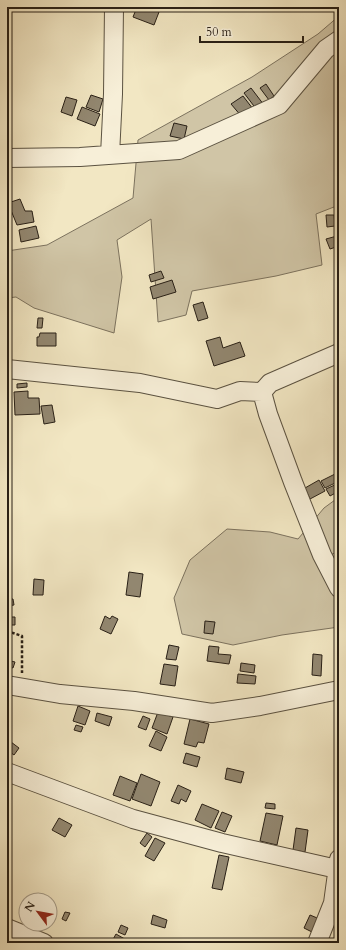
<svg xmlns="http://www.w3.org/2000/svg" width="346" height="950" font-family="Cardo,serif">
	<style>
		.green { fill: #d0c5a6; stroke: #7c725e }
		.building { fill: #928770; stroke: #292016 }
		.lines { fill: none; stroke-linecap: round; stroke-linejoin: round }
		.minor-casing { stroke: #5b5241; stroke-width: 20 }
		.path { stroke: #292016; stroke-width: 2.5; stroke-dasharray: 3 2; stroke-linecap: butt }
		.minor { stroke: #f7efd8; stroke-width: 18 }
	</style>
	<rect width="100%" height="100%" fill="#f2e7c3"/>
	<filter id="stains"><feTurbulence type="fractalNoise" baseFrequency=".005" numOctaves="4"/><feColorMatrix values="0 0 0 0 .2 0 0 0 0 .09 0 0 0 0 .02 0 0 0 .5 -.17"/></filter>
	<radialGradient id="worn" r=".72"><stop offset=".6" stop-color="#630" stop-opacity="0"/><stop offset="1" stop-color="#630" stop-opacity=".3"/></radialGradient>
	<path class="green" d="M339 16V205L316 214 322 265 276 276 192 291 186 315 158 322 151 219 117 240 122 277 114 333 34 308 16 297 7 298V251L47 245 133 198 138 140 252 77 318 34Z
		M339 497V552L332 554 339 603V627L282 635 233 645 182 634 174 598 190 560 227 529 270 532 298 539 324 508Z"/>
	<path class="building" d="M137 7H148L159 12 154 25 133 17Z
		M266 84 274 96 269 100 260 88Z
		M251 88 264 105 257 110 244 93Z
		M91 95 103 99 99 112 86 107Z
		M243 96 253 109 242 117 231 104Z
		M66 97 77 100 72 116 61 112Z
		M82 107 100 114 95 126 77 119Z
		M174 123 187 126 184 139 170 136Z
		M20 199 25 211H32L34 222 17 225 8 203Z
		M326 215H334L335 226 327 227Z
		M36 226 39 238 21 242 19 230Z
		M337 236 339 242V246L330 249 326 239Z
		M161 271 164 278 151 282 149 275Z
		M172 280 176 292 153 299 150 287Z
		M203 302 208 318 198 321 193 305Z
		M38 318H43L42 328H37Z
		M40 333H56V346H37V337H39Z
		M220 337 223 348 240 342 245 356 214 366 206 341Z
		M27 383V387L17 388V384Z
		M28 391V398H39L40 414 15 415 14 392Z
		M52 405 55 422 44 424 41 406Z
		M337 473 339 477V481L325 488 321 481Z
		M319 480 325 491 310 499 305 488Z
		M339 483V491L330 496 326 489Z
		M129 572 143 574 140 597 126 595Z
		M34 579 44 580 43 595H33Z
		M7 599H13L14 605 7 606Z
		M105 616 110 619 112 616 118 619 111 634 100 629Z
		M10 617H15V625H10Z
		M205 621 215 622 213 634 204 633Z
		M169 645 179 647 176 660 166 659Z
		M209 646 219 647 218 654 231 655 229 664 207 661Z
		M313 654 322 655 321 676 312 675Z
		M7 660 15 662 13 668 7 666Z
		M241 663 255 665 254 673 240 671Z
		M164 664 178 666 175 686 160 684Z
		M238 674 256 676 255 684 237 683Z
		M78 706 90 711 85 725 73 721Z
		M158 712 173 717 167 734 152 728Z
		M97 713 112 717 109 726 95 721Z
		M143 716 150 719 146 730 138 727Z
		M190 719 209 724 204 743 198 742 196 747 184 744Z
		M76 725 83 727 81 732 74 730Z
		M156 731 167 737 161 751 149 746Z
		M11 742 19 748 14 755 7 750V748Z
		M186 753 200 757 197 767 183 763Z
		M227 768 244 772 241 783 225 779Z
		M141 774 160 782 151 806 132 799Z
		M120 776 137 783 130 801 113 795Z
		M178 785 191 791 186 802 181 799 179 804 171 801Z
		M266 803 275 804V809L265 808Z
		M202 804 219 811 211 828 195 820Z
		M222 812 232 816 225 832 215 828Z
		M266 813 283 816 277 845 260 841Z
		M59 818 72 825 65 837 52 830Z
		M296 828 308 830 305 852 293 850Z
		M147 833 152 837 145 847 140 843Z
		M155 838 165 843 154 861 145 856Z
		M219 855 229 857 222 890 212 888Z
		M65 912 70 913 66 921 62 919Z
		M153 915 167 920 165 928 151 924Z
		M310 915 322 920 316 934 304 928Z
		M121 925 128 928 125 935 118 932Z
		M116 934 130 942 129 943H111Z"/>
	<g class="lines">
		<defs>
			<path id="minor" d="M110 155 113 94 114 7
				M7 158 80 157 179 150 279 105 326 49 339 40
				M7 369 140 383 217 399 240 391 262 392 270 383 339 353
				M262 392 268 414 293 482 322 555 339 588
				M7 685 60 694 134 701 212 713 260 706 339 690
				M7 772 133 819 222 843 337 869
				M7 928 44 943
				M317 943 333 903 339 859"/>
		</defs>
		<use href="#minor" class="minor-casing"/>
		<path class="path" d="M7 631 22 636V673"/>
		<use href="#minor" class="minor"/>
	</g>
	<rect width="346" height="950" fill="none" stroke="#f2e7c3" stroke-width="24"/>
	<rect x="8" y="8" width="330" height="934" fill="none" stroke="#292016" stroke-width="2"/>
	<rect x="12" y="12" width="322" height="926" fill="none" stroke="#292016"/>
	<g transform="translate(38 912) rotate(302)"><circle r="19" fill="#f7efd8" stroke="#a59c8a"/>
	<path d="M0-3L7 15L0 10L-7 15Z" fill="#8f2418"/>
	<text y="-6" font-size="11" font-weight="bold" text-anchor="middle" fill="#292016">N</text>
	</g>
	<path d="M200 36v6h103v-6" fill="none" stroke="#292016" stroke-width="2"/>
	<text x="206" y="36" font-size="12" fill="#292016" stroke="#f7efd8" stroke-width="3" paint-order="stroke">50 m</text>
	<rect width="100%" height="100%" filter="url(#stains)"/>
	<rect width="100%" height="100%" fill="url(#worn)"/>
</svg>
